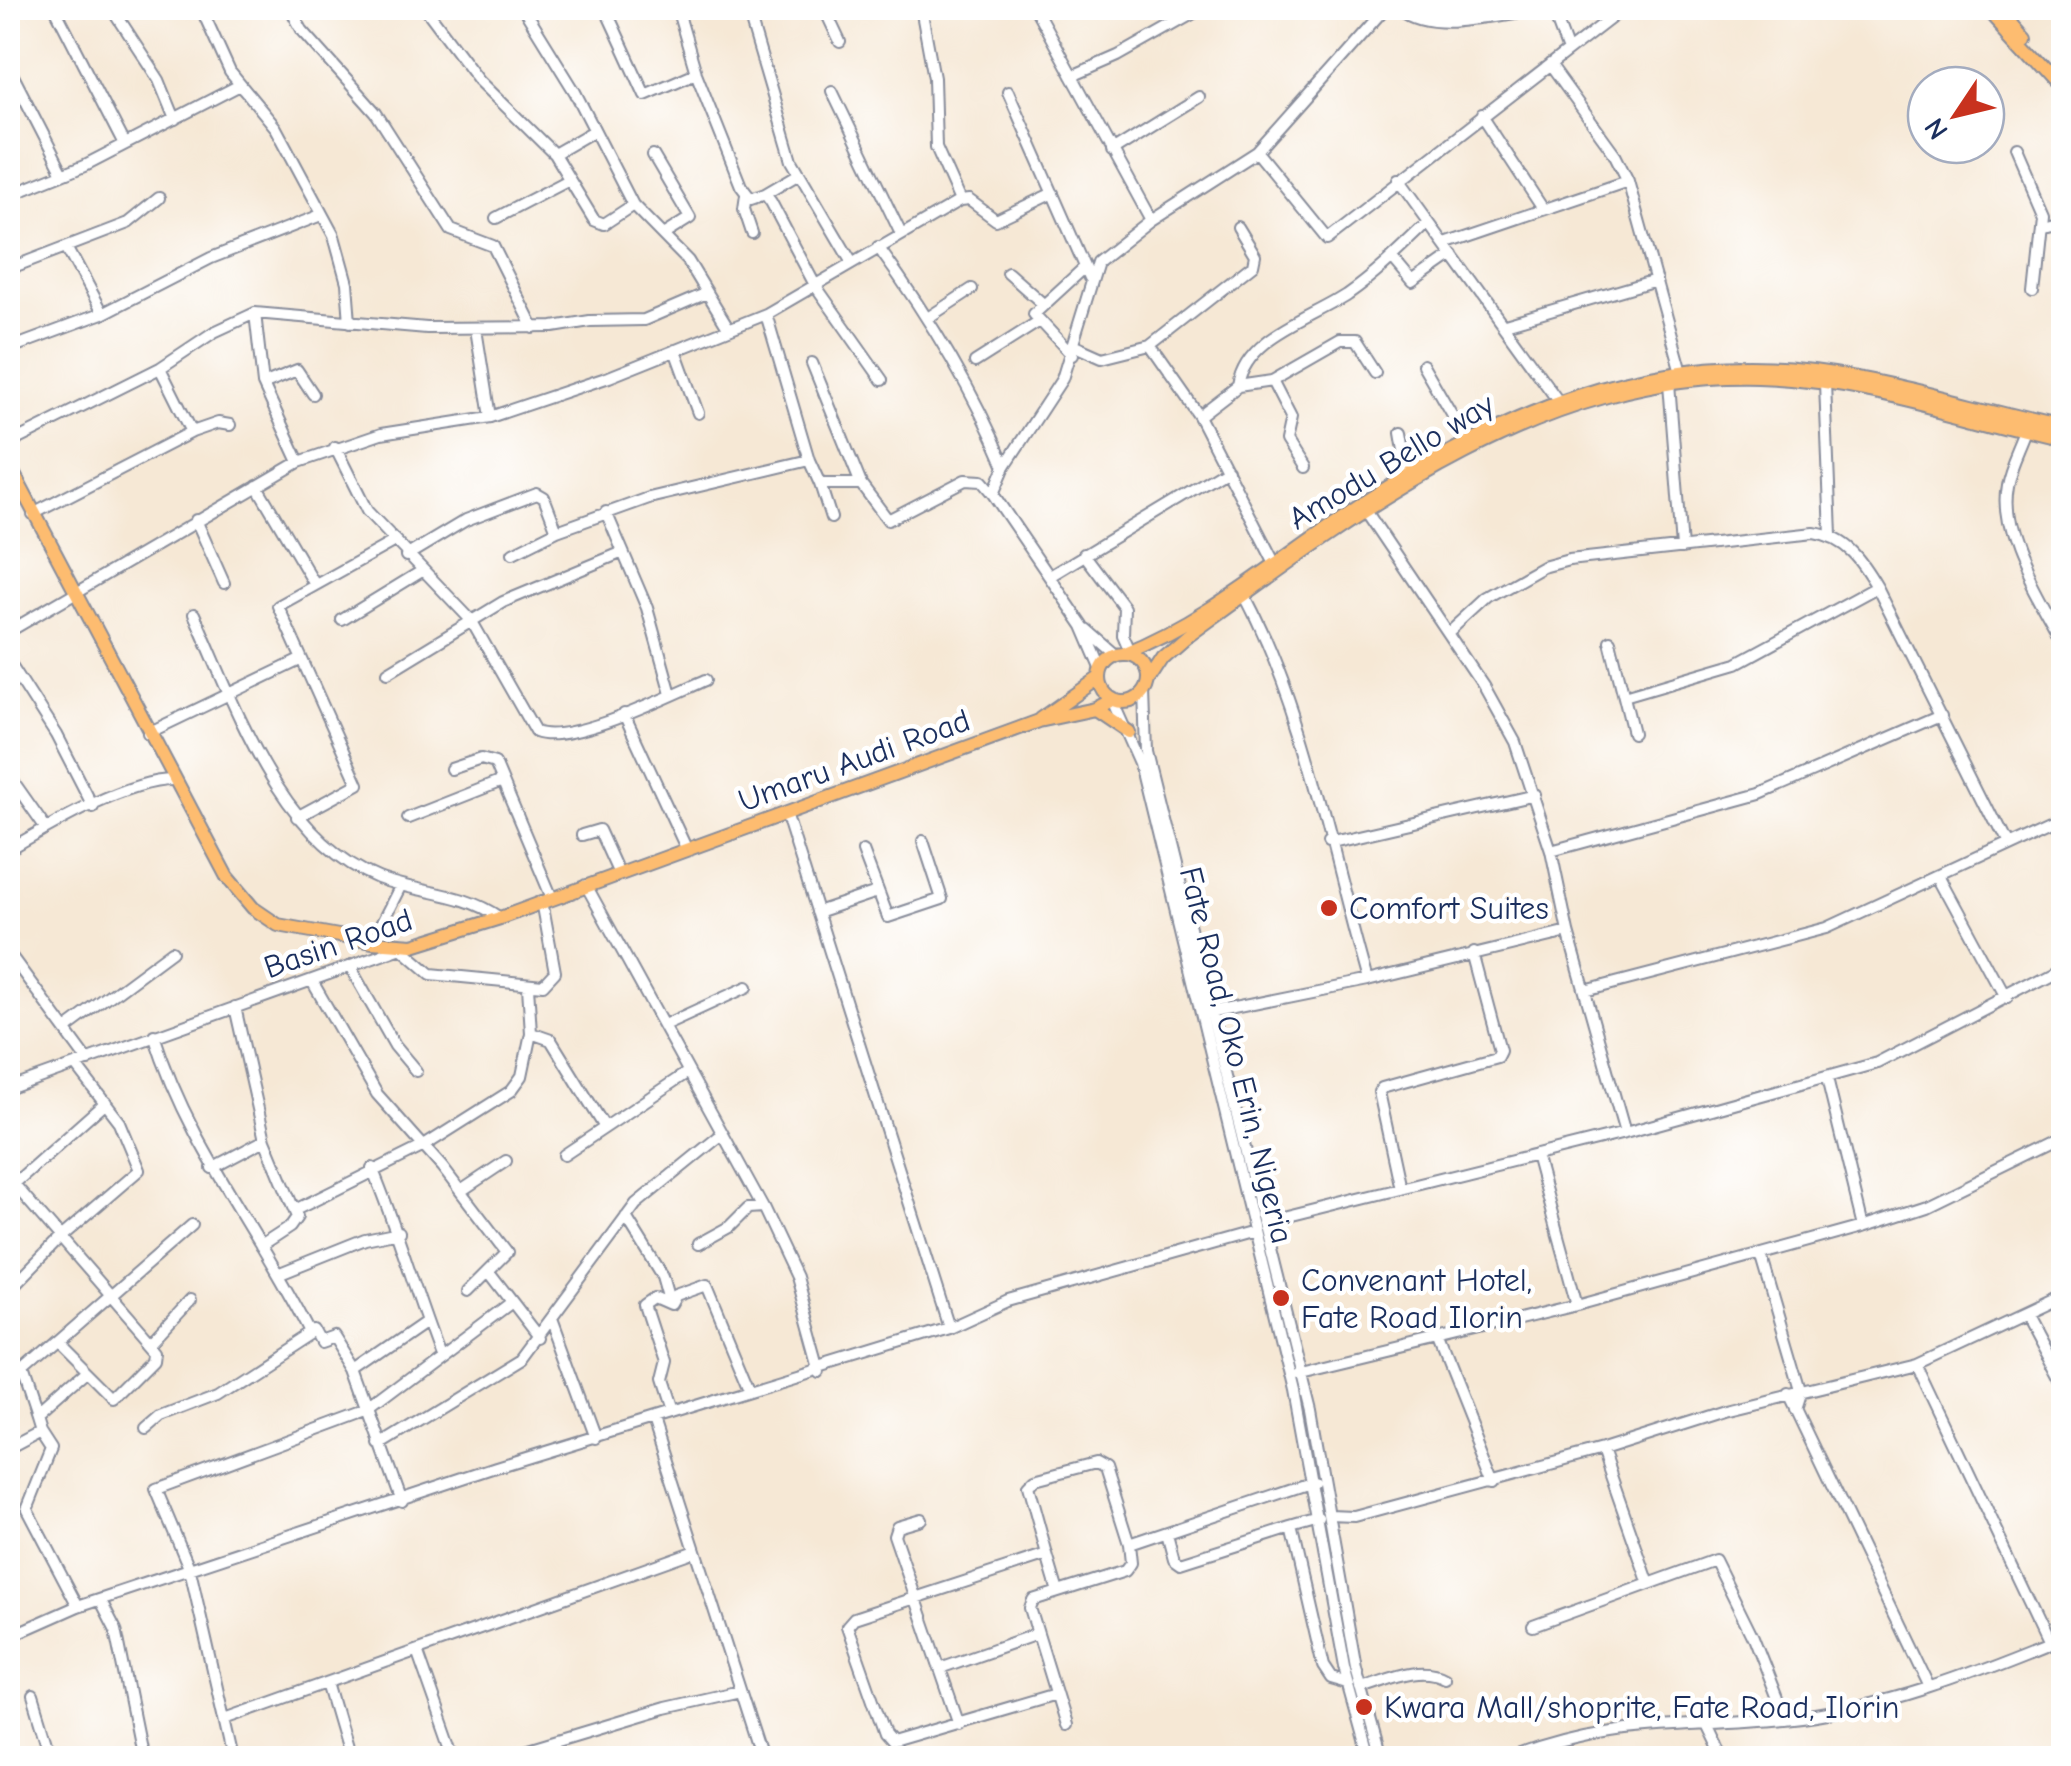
<svg xmlns="http://www.w3.org/2000/svg" width="2071" height="1766" font-family="'Comic Neue',sans-serif">
	<style>
		.lines { fill: none; stroke-linecap: round; stroke-linejoin: round }
		.minor-casing { stroke: #888c9a; stroke-width: 14 }
		.major-casing { stroke: #888c9a; stroke-width: 16 }
		.minor { stroke: #fff; stroke-width: 10 }
		.major { stroke: #fdbc70; stroke-width: 12 }
		.poi-dot { fill: #c8321e; stroke: #fff; stroke-width: 4 }
		.labels { text-anchor: middle; stroke-width: 9; stroke-linejoin: round; paint-order: stroke }
		.street-label { font-size: 32px; fill: #1b2f5e; stroke: #fff }
		.poi-label { font-size: 32px; fill: #1b2f5e; stroke: #fff; text-anchor: start }
	</style>
	<rect width="100%" height="100%" fill="#fff"/>
	<filter id="ink" filterUnits="userSpaceOnUse"><feTurbulence type="fractalNoise" baseFrequency=".01" numOctaves="2"/><feDisplacementMap in="SourceGraphic" scale="20" xChannelSelector="R" yChannelSelector="G"/><feConvolveMatrix kernelMatrix="1 2 1 2 8 2 1 2 1" color-interpolation-filters="sRGB"/></filter>
	<filter id="wash" filterUnits="userSpaceOnUse"><feTurbulence type="fractalNoise" baseFrequency=".0048" numOctaves="4" result="noise"/><feDisplacementMap in="SourceGraphic" scale="40" xChannelSelector="R" yChannelSelector="G"/><feGaussianBlur stdDeviation="2.25" result="paint"/><feColorMatrix in="noise" values="0 0 0 0 0 0 0 0 0 0 0 0 0 0 0 0 0 1.4 0 .05"/><feComposite in="paint" operator="in"/></filter>
	<g filter="url(#wash)">
		<rect width="100%" height="100%" fill="#f6e8d5"/>
	</g>
	<g filter="url(#ink)">
		<g class="lines">
			<defs>
				<path id="minor" d="M55 8 125 144
					M112 8 159 80 175 119
					M201 8 230 72 276 128 334 236 347 283 350 322
					M290 8 302 30 376 113 451 230 493 246 534 328
					M425 8 479 80 554 154 594 220 604 224 633 205
					M523 8 575 92 633 205 688 261 728 327
					M605 8 645 95 696 73
					M677 8 696 73 741 186 751 199 765 194 771 202 815 285 882 380
					M747 8 792 161 852 263
					M824 8 840 42
					M921 8 934 78 936 147 960 201
					M1035 8 1151 220
					M1402 8C1431 34 1508 13 1545 8
					M1552 8 1568 51
					M1550 65 1614 153 1628 181 1681 372
					M8 66 63 173
					M1072 76 1118 56 1203 8
					M832 91 901 234
					M1008 92 1090 278
					M1482 116 1543 209
					M1112 151 1199 97
					M1257 152 1327 238 1624 8
					M2014 152 2040 212 2032 288
					M554 154 592 132
					M653 155 690 218 663 235
					M1398 180 1558 401
					M765 194 799 174
					M746 195 744 209 752 233
					M8 196 85 165 240 85
					M496 218 569 180
					M2041 224 2064 217
					M1445 243 1628 181
					M878 247C929 317 972 387 1005 466
					M67 249 102 314
					M1392 258 1413 283 1453 255
					M8 269 128 223 159 198
					M1008 273 1042 303
					M255 313 263 384 299 462
					M766 314 809 460
					M929 317 972 289
					M1505 324 1656 280
					M476 329 490 417
					M1075 346 1102 358 1150 346 1253 265 1255 255 1238 227
					M1150 346 1199 416 1275 564
					M8 349 102 314 211 258 321 215
					M675 350 698 413
					M1072 355 1034 314 1084 268
					M975 362 1038 322
					M812 363 861 484
					M1423 365 1467 441
					M160 368 192 432
					M1272 381 1291 418 1286 441 1303 468
					M1669 383 1682 548
					M263 384 297 370 313 394
					M1825 384 1831 536
					M1238 386C1246 337 1311 319 1347 295 1377 274 1403 248 1429 223
					M1199 416 1238 386 1272 381 1340 342H1355L1375 373
					M2026 430C2020 447 2010 465 2007 483 1997 539 2039 598 2064 646
					M1401 433 1408 474
					M8 444 160 368 214 332 255 313 427 328 553 327 590 321 644 320 707 293
					M335 447 367 511 471 620 535 732C570 746 671 695 706 680
					M820 484 831 518
					M257 486 314 583
					M1362 505 1484 686 1515 742 1551 851 1568 932 1625 1133
					M606 512 647 608 671 694
					M33 514 192 432 218 423 230 425
					M196 520 224 583
					M513 553 557 531 649 498 809 460 820 484H861L888 520 965 480 982 481 993 494
					M1084 554 1124 607 1123 635 1130 651
					M406 556 466 520 537 493 544 497 557 531
					M1050 576 1227 469
					M1245 596C1306 711 1331 856 1367 981
					M194 614C235 705 279 838 378 878 420 894 462 891 500 918
					M342 620 422 571
					M1087 630 1116 655
					M8 632 299 462 381 434 490 417 609 377 766 314 960 201 969 200 996 220 1053 193
					M1450 633 1488 598 1543 567 1569 560 1814 533C1847 538 1861 560 1877 587L2005 843
					M1610 641 1633 733
					M8 660 56 735 93 807
					M1101 668 1083 626 993 494 1005 466 1062 379 1098 262 1151 220 1257 152 1385 8
					M388 672 503 602 623 552
					M1144 691 1146 751 1310 1409 1356 1669 1381 1758
					M1624 696 1737 663 1877 587
					M1112 700 1140 763 1293 1390 1344 1668 1369 1758
					M624 714 687 850
					M148 733 300 660
					M451 769 481 759 495 763 552 898
					M8 774 46 828
					M786 813 949 1328
					M297 817 358 784 278 606 393 542
					M408 818 502 781
					M582 835 599 830 619 874
					M1327 843 1535 795
					M8 850C49 826 128 779 174 780
					M863 851 888 917 942 899 923 841
					M1551 851 1760 794 1942 715
					M1941 876 2007 998
					M586 885 763 1207 796 1277 822 1371
					M817 912 877 892
					M372 942 401 885
					M401 948 431 974 543 985 555 972 542 901
					M8 952 88 1061
					M350 967 395 1046 416 1071
					M312 981 377 1094 442 1167 507 1252 468 1291
					M1585 991 1827 928 2064 818
					M235 1007 265 1140 297 1217 290 1227 261 1246
					M1209 1013 1367 981 1568 932
					M664 1025 747 987
					M67 1029 172 951
					M531 1033 551 1040 604 1126
					M154 1035C189 1147 259 1230 310 1333L314 1331 320 1342 334 1337 355 1371 402 1501
					M1827 1079 1863 1226
					M8 1089 407 946
					M564 1155 688 1072
					M1536 1155 1577 1305
					M212 1168 265 1140
					M372 1168C398 1230 415 1292 439 1354
					M14 1184 157 1349 156 1357 114 1399 60 1345
					M8 1189 105 1103
					M1400 1189 1379 1092 1382 1088 1497 1056 1500 1050 1474 953
					M461 1191 506 1161
					M295 1210 424 1146 511 1091 522 1076 531 1033 528 986
					M626 1217 663 1277 671 1305
					M1263 1223 1625 1133 1877 1063 2064 966
					M698 1244 729 1227 748 1208 763 1207
					M1761 1255 1801 1391 1795 1410
					M280 1273 365 1239 399 1232
					M490 1273 540 1338
					M8 1291 60 1238 139 1170 119 1122 75 1065
					M671 1305 676 1296 707 1285 749 1386
					M2024 1315 2064 1390
					M553 1321 596 1438
					M152 1341 190 1300
					M1438 1341 1494 1481
					M1917 1364 2049 1642
					M355 1371 426 1322
					M1297 1373 1577 1305 1863 1226 1927 1205 2064 1138
					M1788 1394 1928 1687
					M669 1414 659 1383 664 1363 645 1305 655 1298 671 1305
					M36 1419 21 1374 192 1225
					M653 1420 762 1758
					M146 1428 161 1415 218 1393 310 1333
					M40 1432 51 1449 27 1509 78 1606
					M380 1445 522 1358 636 1204 721 1135
					M8 1449 40 1432 36 1419 88 1373
					M1602 1450 1649 1584
					M1330 1516 1354 1517 1602 1450 1725 1411 1917 1364 2064 1295
					M921 1519 897 1526 894 1535 959 1724
					M1319 1520 1291 1528 1323 1667 1331 1679 1348 1684
					M1167 1532 1174 1558 1181 1563 1291 1528
					M1047 1555 1028 1486 1035 1479 1096 1463 1105 1468 1129 1544
					M101 1600 116 1629 142 1758
					M1533 1626 1715 1560 1753 1637 1785 1719
					M8 1637 78 1606 496 1467 949 1328 1008 1301 1254 1232
					M418 1653 455 1758
					M940 1668 1037 1634
					M327 1683 349 1758
					M1361 1688C1387 1681 1420 1663 1445 1677
					M1056 1694 892 1742 885 1734 847 1626 854 1618 1047 1555 1058 1592
					M33 1696 52 1758
					M225 1719 695 1551
					M1706 1723 1723 1758
					M1066 1725 1030 1608 1033 1600 1125 1571 1131 1563 1129 1544 1313 1482
					M233 1758 190 1570 156 1489 367 1411 512 1302
					M499 1758 665 1708 740 1691
					M1512 1758C1612 1720 1682 1729 1784 1719 1881 1710 1974 1673 2064 1636"/>
				<path id="major" d="M1991 8 2064 88
					M2003 8 2025 33
					M8 463 227 877 253 908 278 925 372 942 413 945 500 918 1039 721 1095 709 1112 700
					M1100 678a24 24 0 1 1 48 0a24 24 0 1 1-48 0Z
					M1123 654C1213 618 1285 553 1366 501 1501 415 1648 350 1813 371 1897 382 1981 409 2064 427
					M1148 681 1163 658 1188 636C1355 514 1541 371 1758 377 1861 380 1964 416 2064 439
					M1095 709 1129 732
					M1041 719 1099 678"/>
			</defs>
			<use href="#minor" class="minor-casing"/>
			<use href="#major" class="major-casing"/>
			<use href="#minor" class="minor"/>
			<use href="#major" class="major"/>
		</g>
	</g>
	<g class="poi-dot">
		<circle cx="1329" cy="908" r="10"/>
		<circle cx="1281" cy="1298" r="10"/>
		<circle cx="1364" cy="1707" r="10"/>
	</g>
	<g class="labels">
		<g class="street-label">
			<text transform="translate(1391 461) rotate(-31)" y="11">Amodu Bello way</text>
			<text transform="translate(854 760) rotate(-20)" y="11">Umaru Audi Road</text>
			<text transform="translate(338 943) rotate(-19)" y="11">Basin Road</text>
			<text transform="translate(1237 1055) rotate(76)" y="11">Fate Road, Oko Erin, Nigeria</text>
		</g>
		<g class="poi-label">
			<text x="1349" y="919">Comfort Suites</text>
			<text x="1301" y="1291">Convenant Hotel,<tspan x="1301" dy="37">Fate Road Ilorin</tspan></text>
			<text x="1384" y="1718">Kwara Mall/shoprite, Fate Road, Ilorin</text>
		</g>
	</g>
	<rect width="2071" height="1766" fill="none" stroke="#fff" stroke-width="40"/>
	<g transform="translate(1956 115) rotate(235)"><circle r="48" fill="#ffffff" stroke="#a4acbf" stroke-width="2.5"/>
	<path d="M0-8L18 38L0 25L-18 38Z" fill="#c8321e"/>
	<text y="-15" font-size="28" font-weight="bold" text-anchor="middle" fill="#1b2f5e">N</text>
	</g>
</svg>
